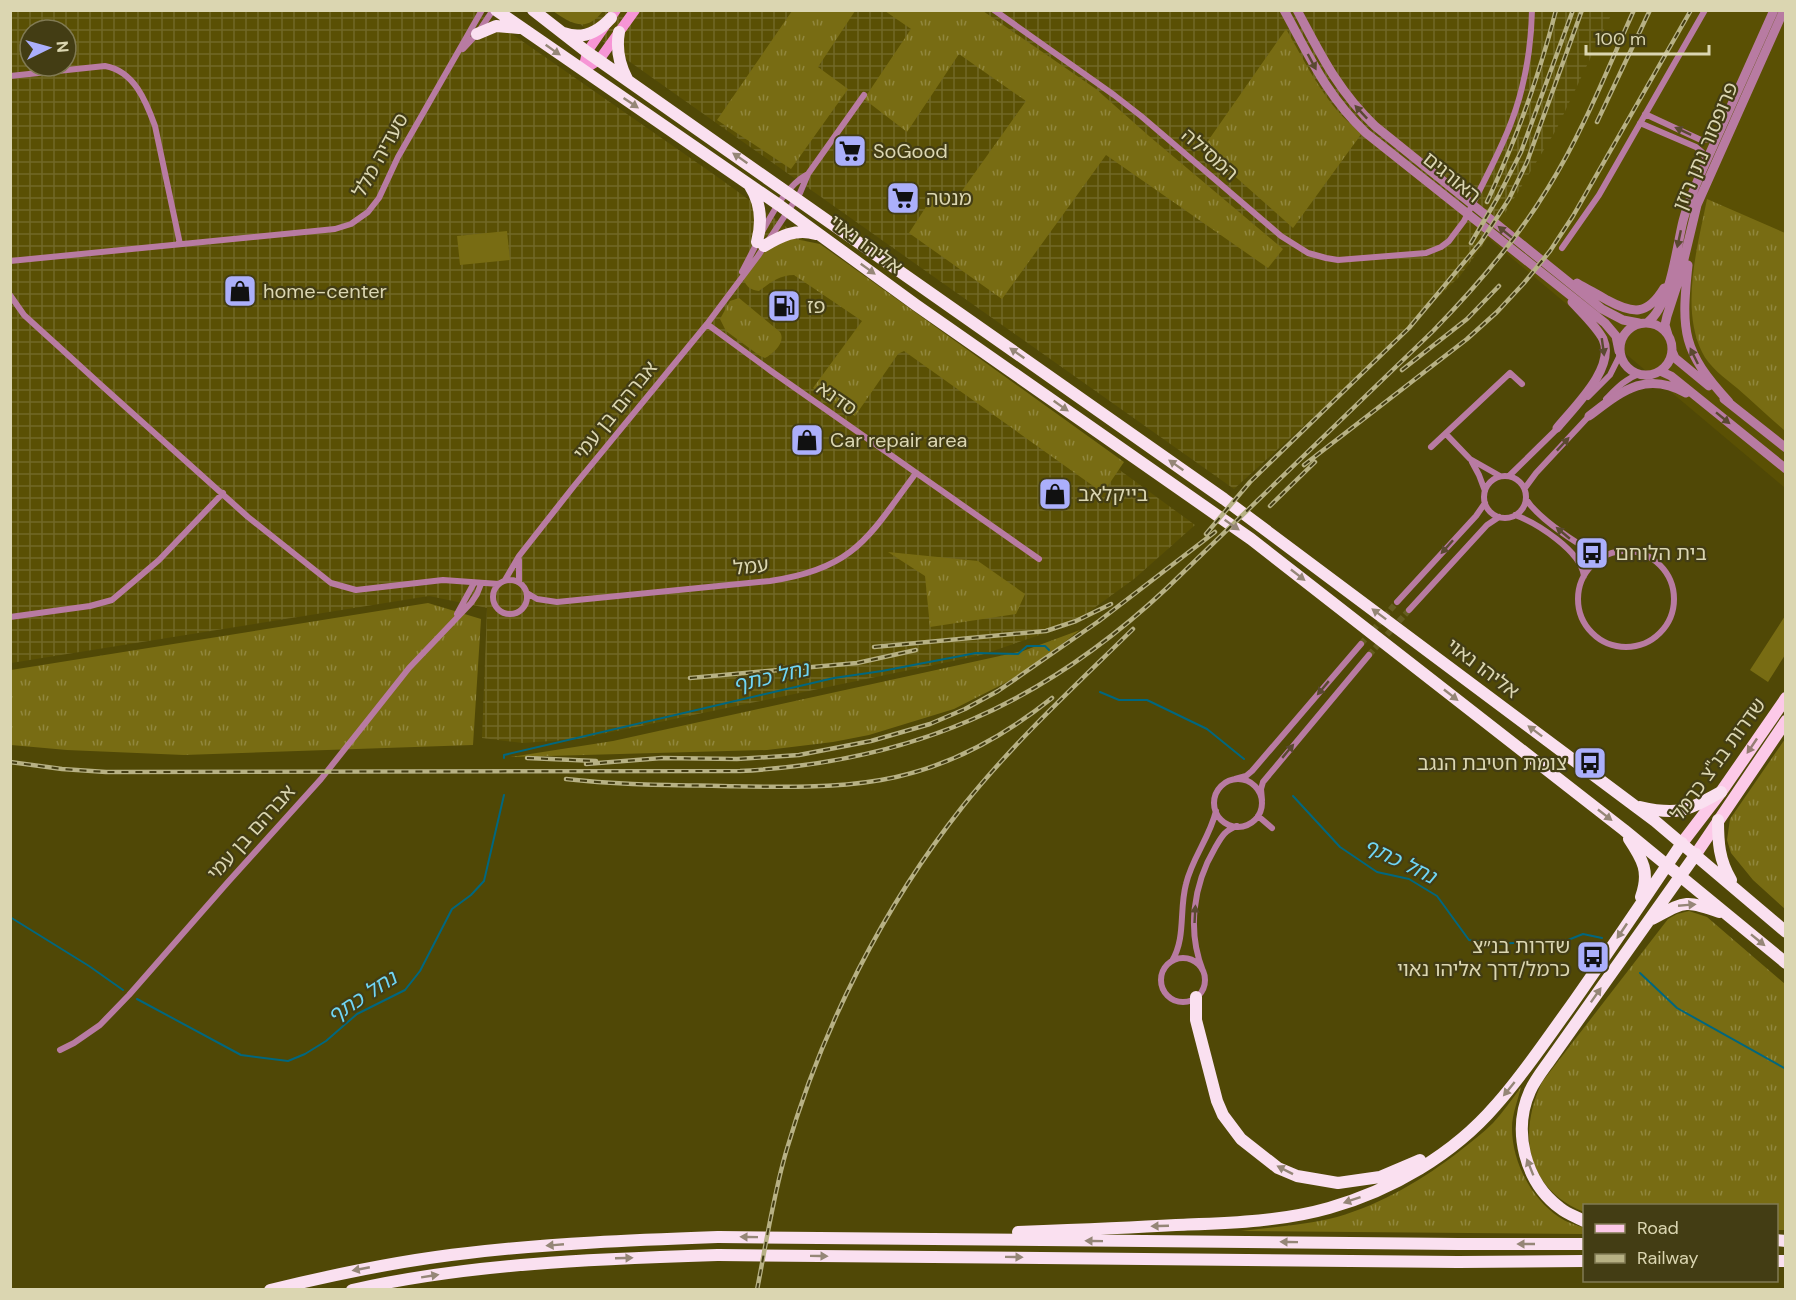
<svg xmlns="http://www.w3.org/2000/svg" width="1796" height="1300" font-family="'DM Sans','Noto Sans Hebrew',sans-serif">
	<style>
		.built { fill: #5a5004 }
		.industrial { fill: url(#industrial-grid); fill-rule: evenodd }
		.grass { fill: url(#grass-tufts) }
		.park { fill: #786c13 }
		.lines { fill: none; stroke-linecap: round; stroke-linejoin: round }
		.stream { stroke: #00677f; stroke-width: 2 }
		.minor-tunnel { stroke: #655d20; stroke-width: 6; stroke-dasharray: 6 3; stroke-linecap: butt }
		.minor { stroke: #b87ba2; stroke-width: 6 }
		.tertiary { stroke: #b87ba2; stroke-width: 9 }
		.secondary { stroke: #f695d5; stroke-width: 10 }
		.primary { stroke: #fcc9e8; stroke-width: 12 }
		.trunk { stroke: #fae0f0; stroke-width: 12 }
		.rail-casing { stroke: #b7b184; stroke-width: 4.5 }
		.rail { stroke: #433d14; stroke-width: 2; stroke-dasharray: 7; stroke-linecap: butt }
		.oneway { fill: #958677 }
		.oneway2 { fill: #5a4930 }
		.oneway3 { fill: #967c73 }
		.labels { text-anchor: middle; stroke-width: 4.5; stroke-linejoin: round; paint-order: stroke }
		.street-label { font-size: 20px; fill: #dbd6b1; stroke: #433d14 }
		.poi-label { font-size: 20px; fill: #dbd6b1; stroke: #433d14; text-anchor: start }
		.water-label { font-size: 21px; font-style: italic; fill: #6fd5f5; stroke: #433d14 }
	</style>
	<defs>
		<pattern id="industrial-grid" width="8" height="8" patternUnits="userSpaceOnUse" patternTransform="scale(1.5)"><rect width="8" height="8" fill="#5a5004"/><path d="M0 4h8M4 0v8" fill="none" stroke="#716826"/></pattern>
		<pattern id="grass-tufts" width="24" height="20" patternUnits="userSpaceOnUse" patternTransform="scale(1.5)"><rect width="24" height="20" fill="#786c13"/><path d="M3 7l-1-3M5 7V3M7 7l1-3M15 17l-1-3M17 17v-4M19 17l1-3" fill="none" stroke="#91873e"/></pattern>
	</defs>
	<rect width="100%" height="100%" fill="#504806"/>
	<path class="built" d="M1281 11H1785V488L1368 137Z"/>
	<path class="industrial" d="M11 11H479L719 178 1195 525 1134 579 1072 624 981 655 578 739 523 743 482 738 487 608 429 596 11 663ZM30 30H66V66H30Z
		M563 11H1613L1556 130 1499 223 1460 276 1341 392 1234 489 623 57Z"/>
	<path class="grass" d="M553 11H603C586 33 572 24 553 11Z
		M792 11H855L818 67 848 89 791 169 717 120Z
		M885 11H983L1096 89 1149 136 1283 249 1268 268 1106 155 1002 299 909 233 935 193 954 202 1026 101 959 54 907 132 864 99 911 29Z
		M1286 29C1307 65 1327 109 1362 133L1293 228 1203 148Z
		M1707 199 1785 233V431C1769 417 1753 402 1737 388 1725 378 1709 367 1702 352 1680 307 1698 245 1707 199Z
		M786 239H795L820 244 1124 462 1103 493 904 351 898 354 855 416 813 388 862 321 794 275C779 275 770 283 759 291 750 290 747 287 743 279L747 271 771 245Z
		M739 298 780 332C786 342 774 353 765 358L760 356 726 331 720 319 730 301Z
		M888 552 978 561 1025 594 1016 614 930 627 925 576Z
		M428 603 481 619 473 745 184 755 67 750 11 745V670Z
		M1080 630 1040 661 1007 682 954 709 869 735 833 742 767 750 511 757 613 741 1023 651Z
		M1785 739V909L1753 880 1731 853 1727 840 1730 819Z
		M1689 911 1707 917 1785 984V1230H1777L1776 1206H1584V1212C1527 1189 1517 1135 1542 1082L1668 919 1677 914Z
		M1521 1087C1518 1100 1512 1114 1512 1128 1512 1162 1531 1198 1559 1217 1566 1222 1576 1225 1584 1228V1234L1241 1231C1273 1227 1306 1225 1337 1217 1382 1204 1424 1179 1461 1150 1472 1141 1483 1133 1493 1123 1503 1112 1512 1099 1521 1087Z"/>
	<path class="park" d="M507 231 510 260 460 265 457 236Z
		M1785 616V655L1768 682 1750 670Z"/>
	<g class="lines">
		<path class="stream" d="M1100 692 1119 700H1147L1207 729 1244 759
			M504 758V755L834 678 882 671 976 653 1018 654 1027 646H1045L1049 650
			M1293 796 1340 847 1377 872 1409 879 1437 896 1469 940 1497 944 1568 940 1583 934 1602 938
			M10 917 89 966 123 990
			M1640 973 1677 1008 1786 1069
			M137 999 241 1055 288 1061 305 1054 326 1041 357 1014 405 990 420 971 452 909 471 895 484 881 504 795"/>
		<path class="minor-tunnel" d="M1361 644 1397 602
			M1369 655 1409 610"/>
		<path class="minor" d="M994 10 1114 95 1141 116 1281 236 1308 253 1326 258 1338 260 1426 253 1441 247 1449 241 1464 221C1477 195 1491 169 1503 142 1522 101 1531 55 1532 10
			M463 49 477 34 493 10
			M10 76 105 66C134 71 146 101 155 126L180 244
			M1645 114 1701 140 1710 139 1717 134
			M1640 123 1696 147 1702 152 1706 160
			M762 232C773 212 787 185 808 174
			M1562 248 1599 195 1705 10
			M10 261 335 229 351 224 368 212 379 198 398 157 482 10
			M742 272 758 241
			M10 295 24 315 101 385 248 517 331 583 356 590 443 580 499 584
			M707 324 771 371 1039 559
			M1588 397 1610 375 1620 355
			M1606 399C1616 389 1625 379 1639 374
			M1446 434 1470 459 1500 476
			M1431 447 1510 373 1522 384
			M1472 462 1479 475 1485 491
			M1484 497a21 21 0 1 1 42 0a21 21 0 1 1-42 0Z
			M1509 476 1560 426
			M1525 488 1536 473 1590 415
			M1526 499C1538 518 1584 551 1606 556
			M1515 515C1537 523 1581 551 1584 576
			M1578 599a48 48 0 1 1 96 0a48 48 0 1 1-96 0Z
			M519 560V582
			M493 597a17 17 0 1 1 34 0a17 17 0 1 1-34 0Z
			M505 580 519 556 574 486 707 324 758 256 800 193 808 174 864 95
			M527 593 537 599 557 602 770 581C855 569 869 536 916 473
			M1397 602 1476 516 1485 503
			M1409 610 1487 525 1499 517
			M457 614 474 583
			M10 617 90 606 112 600 159 560 223 493
			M1235 779 1246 776 1252 771 1361 644
			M1214 803a24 24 0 1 1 48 0a24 24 0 1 1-48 0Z
			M1262 800 1261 789 1263 782 1369 655
			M1258 816 1272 828
			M1161 980a22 22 0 1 1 44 0a22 22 0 1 1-44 0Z
			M1172 961C1186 938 1179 910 1186 884 1192 858 1210 837 1216 811
			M1203 971C1187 931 1193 885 1215 848 1222 836 1224 831 1237 826
			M60 1050 74 1043 100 1025 129 995 228 882 321 779 409 668 471 603 477 594 481 584"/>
		<path class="tertiary" d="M1284 10C1310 57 1326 95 1366 133L1605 323 1616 336 1619 351
			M1297 10C1321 55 1338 91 1375 126L1602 309 1623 320 1639 323
			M1688 265C1681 332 1682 351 1729 402
			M1577 283C1587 289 1597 294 1607 300 1633 314 1647 316 1664 288
			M1648 322C1671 304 1676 249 1683 221 1690 194 1703 169 1714 144 1734 100 1754 55 1774 10
			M1620 349a26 26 0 1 1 52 0a26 26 0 1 1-52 0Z
			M1668 335 1665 325 1667 316 1680 276 1697 205 1784 10
			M1672 351 1675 358 1709 386
			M1660 371 1671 376 1786 469
			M1724 399 1786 448
			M1589 416C1621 392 1645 370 1686 393
			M1557 428C1574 407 1616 368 1603 339 1596 326 1582 313 1572 302"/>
		<path class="secondary" d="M583 70 599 60 635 10
			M583 70 587 52 616 10"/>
		<path class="primary" d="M1682 843 1721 792 1786 698
			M1696 854 1786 721"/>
		<path class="trunk" d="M496 10 779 205 916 305 1251 539 1624 830 1786 963
			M533 10 587 52 1224 499 1655 821 1786 932
			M619 32C616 49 619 64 627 79
			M564 33C582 40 598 32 611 18
			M477 34 496 26 519 28
			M750 186C761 203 762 223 757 242
			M764 246C781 236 796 228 816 234
			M1640 807C1679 816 1688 810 1721 792
			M1718 820C1718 842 1719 860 1731 880
			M1629 839C1643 860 1650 872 1641 897
			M1652 919C1684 902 1684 899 1719 912
			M1196 997V1020L1217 1101 1223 1115 1241 1139 1278 1168 1297 1176 1338 1183 1380 1177 1420 1160
			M1584 1221C1577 1217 1567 1214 1560 1208 1525 1182 1512 1131 1530 1091 1535 1080 1543 1070 1550 1060L1696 854
			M1018 1232C1071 1230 1124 1228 1176 1225 1227 1223 1280 1222 1329 1208 1392 1190 1453 1155 1496 1105 1523 1075 1546 1040 1570 1007 1608 953 1645 898 1682 843
			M1776 1240 1786 1241
			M1776 1261H1786
			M270 1290C336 1274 402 1260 468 1253 552 1243 636 1240 719 1237L1458 1244H1584
			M352 1290C472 1263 597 1259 719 1255L1458 1262 1584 1261"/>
		<defs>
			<path id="rail" d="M1597 122 1650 10
				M1487 202C1516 140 1539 77 1556 10
				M1471 243 1498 197 1521 152 1573 10
				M1402 370 1467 319 1499 286
				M1304 465 1467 339 1497 312 1524 283 1550 251 1573 216 1691 10
				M1270 506 1315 462
				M1206 534 1250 482 1409 328 1481 242 1509 199 1527 162 1582 10
				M874 647 1046 631 1076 621 1111 604
				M690 678 857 663 916 650
				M527 758 596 761
				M10 762 62 769 106 772 740 771C911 762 1042 705 1167 588L1433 331C1476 287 1516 241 1548 188 1583 132 1607 70 1634 10
				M586 764 662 758 737 759 799 755 871 741 930 724 965 709 998 691 1099 621 1215 532
				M566 779C618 785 669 785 721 786 774 787 829 789 881 780 945 769 1002 738 1052 698
				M757 1290C766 1244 773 1197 786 1152 822 1028 883 907 963 806 1014 742 1075 686 1133 629"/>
		</defs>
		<use href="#rail" class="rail-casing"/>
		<use href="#rail" class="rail"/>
	</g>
	<defs><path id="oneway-solid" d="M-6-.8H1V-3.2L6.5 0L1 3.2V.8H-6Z" transform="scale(1.5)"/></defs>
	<g class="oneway">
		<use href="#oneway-solid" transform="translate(553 50) rotate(35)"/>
		<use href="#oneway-solid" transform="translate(631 103) rotate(34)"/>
		<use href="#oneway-solid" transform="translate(740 158) rotate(-145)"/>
		<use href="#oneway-solid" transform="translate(868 269) rotate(36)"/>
		<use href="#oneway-solid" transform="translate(1017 353) rotate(-145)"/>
		<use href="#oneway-solid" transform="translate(1061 406) rotate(35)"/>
		<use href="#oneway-solid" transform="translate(1176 465) rotate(-145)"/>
		<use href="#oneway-solid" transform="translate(1232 525) rotate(35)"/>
		<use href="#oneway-solid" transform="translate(1298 575) rotate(38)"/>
		<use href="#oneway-solid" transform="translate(1379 614) rotate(-143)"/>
		<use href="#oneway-solid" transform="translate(1451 695) rotate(38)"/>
		<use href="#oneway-solid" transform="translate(1535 731) rotate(-143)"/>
		<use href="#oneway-solid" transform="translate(1605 815) rotate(38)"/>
		<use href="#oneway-solid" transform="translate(1687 905) rotate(-5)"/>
		<use href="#oneway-solid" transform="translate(1622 931) rotate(124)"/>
		<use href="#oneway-solid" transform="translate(1758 940) rotate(39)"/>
		<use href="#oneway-solid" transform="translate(1596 995) rotate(-55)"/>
		<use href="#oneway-solid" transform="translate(1509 1089) rotate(129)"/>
		<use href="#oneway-solid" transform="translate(1530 1167) rotate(-112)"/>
		<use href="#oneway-solid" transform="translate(1285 1170) rotate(-153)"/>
		<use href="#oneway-solid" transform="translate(1352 1200) rotate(161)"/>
		<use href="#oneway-solid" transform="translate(1160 1226) rotate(178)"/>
		<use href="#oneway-solid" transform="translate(749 1237) rotate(-179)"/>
		<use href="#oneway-solid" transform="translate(1094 1241) rotate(-179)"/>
		<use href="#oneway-solid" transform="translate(1289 1242) rotate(-179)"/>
		<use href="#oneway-solid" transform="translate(1526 1244) rotate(180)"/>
		<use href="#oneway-solid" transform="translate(555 1245) rotate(175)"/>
		<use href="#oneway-solid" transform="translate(819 1256) rotate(1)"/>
		<use href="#oneway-solid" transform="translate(1014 1257) rotate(1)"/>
		<use href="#oneway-solid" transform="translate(624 1258) rotate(-2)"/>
		<use href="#oneway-solid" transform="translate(361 1269) rotate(169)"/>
		<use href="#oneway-solid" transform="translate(430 1276) rotate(-9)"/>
	</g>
	<g class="oneway2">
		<use href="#oneway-solid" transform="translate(1312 62) rotate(62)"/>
		<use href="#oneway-solid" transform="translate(1361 112) rotate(-133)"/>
		<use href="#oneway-solid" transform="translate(1683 131) rotate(-155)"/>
		<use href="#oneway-solid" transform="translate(1505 232) rotate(-141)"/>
		<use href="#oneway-solid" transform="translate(1679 239) rotate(102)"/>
		<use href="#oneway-solid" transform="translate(1603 347) rotate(82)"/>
		<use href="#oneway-solid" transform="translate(1694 356) rotate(-116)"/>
		<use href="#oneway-solid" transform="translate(1723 418) rotate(39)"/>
		<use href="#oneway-solid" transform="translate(1563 444) rotate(-47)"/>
		<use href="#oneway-solid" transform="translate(1563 533) rotate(-140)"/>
		<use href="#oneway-solid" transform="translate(1447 547) rotate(132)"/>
		<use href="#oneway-solid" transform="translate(1323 688) rotate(130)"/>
		<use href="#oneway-solid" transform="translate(1288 751) rotate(-50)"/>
		<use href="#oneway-solid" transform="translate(1195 914) rotate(-87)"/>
	</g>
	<use class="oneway3" href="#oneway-solid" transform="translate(1752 746) rotate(124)"/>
	<defs>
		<symbol id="supermarket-square" viewBox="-11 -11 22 22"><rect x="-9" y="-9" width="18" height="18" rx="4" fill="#abaffb" stroke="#433d14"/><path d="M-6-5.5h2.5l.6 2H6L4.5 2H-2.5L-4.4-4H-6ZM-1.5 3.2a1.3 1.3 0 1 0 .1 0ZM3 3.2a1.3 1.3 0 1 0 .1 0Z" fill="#111"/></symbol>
		<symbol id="shop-square" viewBox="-11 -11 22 22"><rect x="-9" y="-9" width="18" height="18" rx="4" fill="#abaffb" stroke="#433d14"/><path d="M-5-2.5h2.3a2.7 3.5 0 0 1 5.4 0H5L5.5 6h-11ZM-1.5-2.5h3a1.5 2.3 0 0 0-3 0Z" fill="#111"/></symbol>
		<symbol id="fuel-square" viewBox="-11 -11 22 22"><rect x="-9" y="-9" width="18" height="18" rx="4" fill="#abaffb" stroke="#433d14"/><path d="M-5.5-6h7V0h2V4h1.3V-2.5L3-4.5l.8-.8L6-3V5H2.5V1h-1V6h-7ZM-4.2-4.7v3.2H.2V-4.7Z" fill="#111"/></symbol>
		<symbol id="bus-square" viewBox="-11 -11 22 22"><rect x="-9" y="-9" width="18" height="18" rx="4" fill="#abaffb" stroke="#433d14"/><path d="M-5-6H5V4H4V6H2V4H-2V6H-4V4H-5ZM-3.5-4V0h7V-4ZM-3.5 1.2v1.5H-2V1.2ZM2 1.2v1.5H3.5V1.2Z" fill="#111"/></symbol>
	</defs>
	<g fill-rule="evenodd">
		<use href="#supermarket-square" x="831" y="132" width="38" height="38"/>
		<use href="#supermarket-square" x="884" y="179" width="38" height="38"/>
		<use href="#shop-square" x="221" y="272" width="38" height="38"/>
		<use href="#fuel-square" x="765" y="287" width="38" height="38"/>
		<use href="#shop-square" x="788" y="421" width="38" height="38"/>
		<use href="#shop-square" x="1036" y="475" width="38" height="38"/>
		<use href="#bus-square" x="1573" y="534" width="38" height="38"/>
		<use href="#bus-square" x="1571" y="744" width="38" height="38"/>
		<use href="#bus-square" x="1574" y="938" width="38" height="38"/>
	</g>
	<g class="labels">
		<g class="street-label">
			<text transform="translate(1705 146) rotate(-67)" y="7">פרופסור נתן רוזן</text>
			<text transform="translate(1210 154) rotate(41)" y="7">המסילה</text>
			<text transform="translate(380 155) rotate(-61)" y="7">סעדיה מלל</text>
			<text transform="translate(1452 177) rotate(39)" y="7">האורגים</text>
			<text transform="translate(866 244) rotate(36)" y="7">אליהו נאוי</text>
			<text transform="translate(837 398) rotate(35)" y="7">סדנא</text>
			<text transform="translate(615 410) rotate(-51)" y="7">אברהם בן עמי</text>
			<text transform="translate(751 566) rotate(-6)" y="7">עמל</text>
			<text transform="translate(1483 668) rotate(37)" y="7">אליהו נאוי</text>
			<text transform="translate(1718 759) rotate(-54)" y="7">שדרות בנ"צ כרמל</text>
			<text transform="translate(251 832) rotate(-48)" y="7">אברהם בן עמי</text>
		</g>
		<g class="poi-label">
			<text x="873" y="158">SoGood</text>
			<text x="926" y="205">מנטה</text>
			<text x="263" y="298">home-center</text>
			<text x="807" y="313">פז</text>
			<text x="830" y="447">Car repair area</text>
			<text x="1078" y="501">בייקלאב</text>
			<text x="1615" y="560">בית הלוחם</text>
			<text x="1567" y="770" text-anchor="end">צומת חטיבת הנגב</text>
			<text x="1570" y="953" text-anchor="end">שדרות בנ״צ<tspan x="1570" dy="23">כרמל/דרך אליהו נאוי</tspan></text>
		</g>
		<g class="water-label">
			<text transform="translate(771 677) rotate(-13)" y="7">נחל כתף</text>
			<text transform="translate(1400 861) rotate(26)" y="7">נחל כתף</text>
			<text transform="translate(362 997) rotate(-33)" y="7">נחל כתף</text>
		</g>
	</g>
	<rect width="1796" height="1300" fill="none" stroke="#dbd6b1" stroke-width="24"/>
	<rect x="1583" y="1204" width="195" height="78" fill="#433d14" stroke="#807a53" stroke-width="1.5"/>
	<rect x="1595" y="1224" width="30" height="9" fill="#fcc9e8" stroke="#807a53" stroke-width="1.5"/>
	<text x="1637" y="1234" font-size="18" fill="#dbd6b1">Road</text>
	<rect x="1595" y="1254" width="30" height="9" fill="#b7b184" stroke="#807a53" stroke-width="1.5"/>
	<text x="1637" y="1264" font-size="18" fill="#dbd6b1">Railway</text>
	<g transform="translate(48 48) rotate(85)"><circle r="28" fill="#433d14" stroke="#807a53" stroke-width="1.5"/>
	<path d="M0-4.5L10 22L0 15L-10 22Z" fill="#abaffb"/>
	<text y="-9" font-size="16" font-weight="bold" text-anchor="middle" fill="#dbd6b1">N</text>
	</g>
	<path d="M1586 45v9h123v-9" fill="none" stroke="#dbd6b1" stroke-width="3"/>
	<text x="1595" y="45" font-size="18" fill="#dbd6b1" stroke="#433d14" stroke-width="4.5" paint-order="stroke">100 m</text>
</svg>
